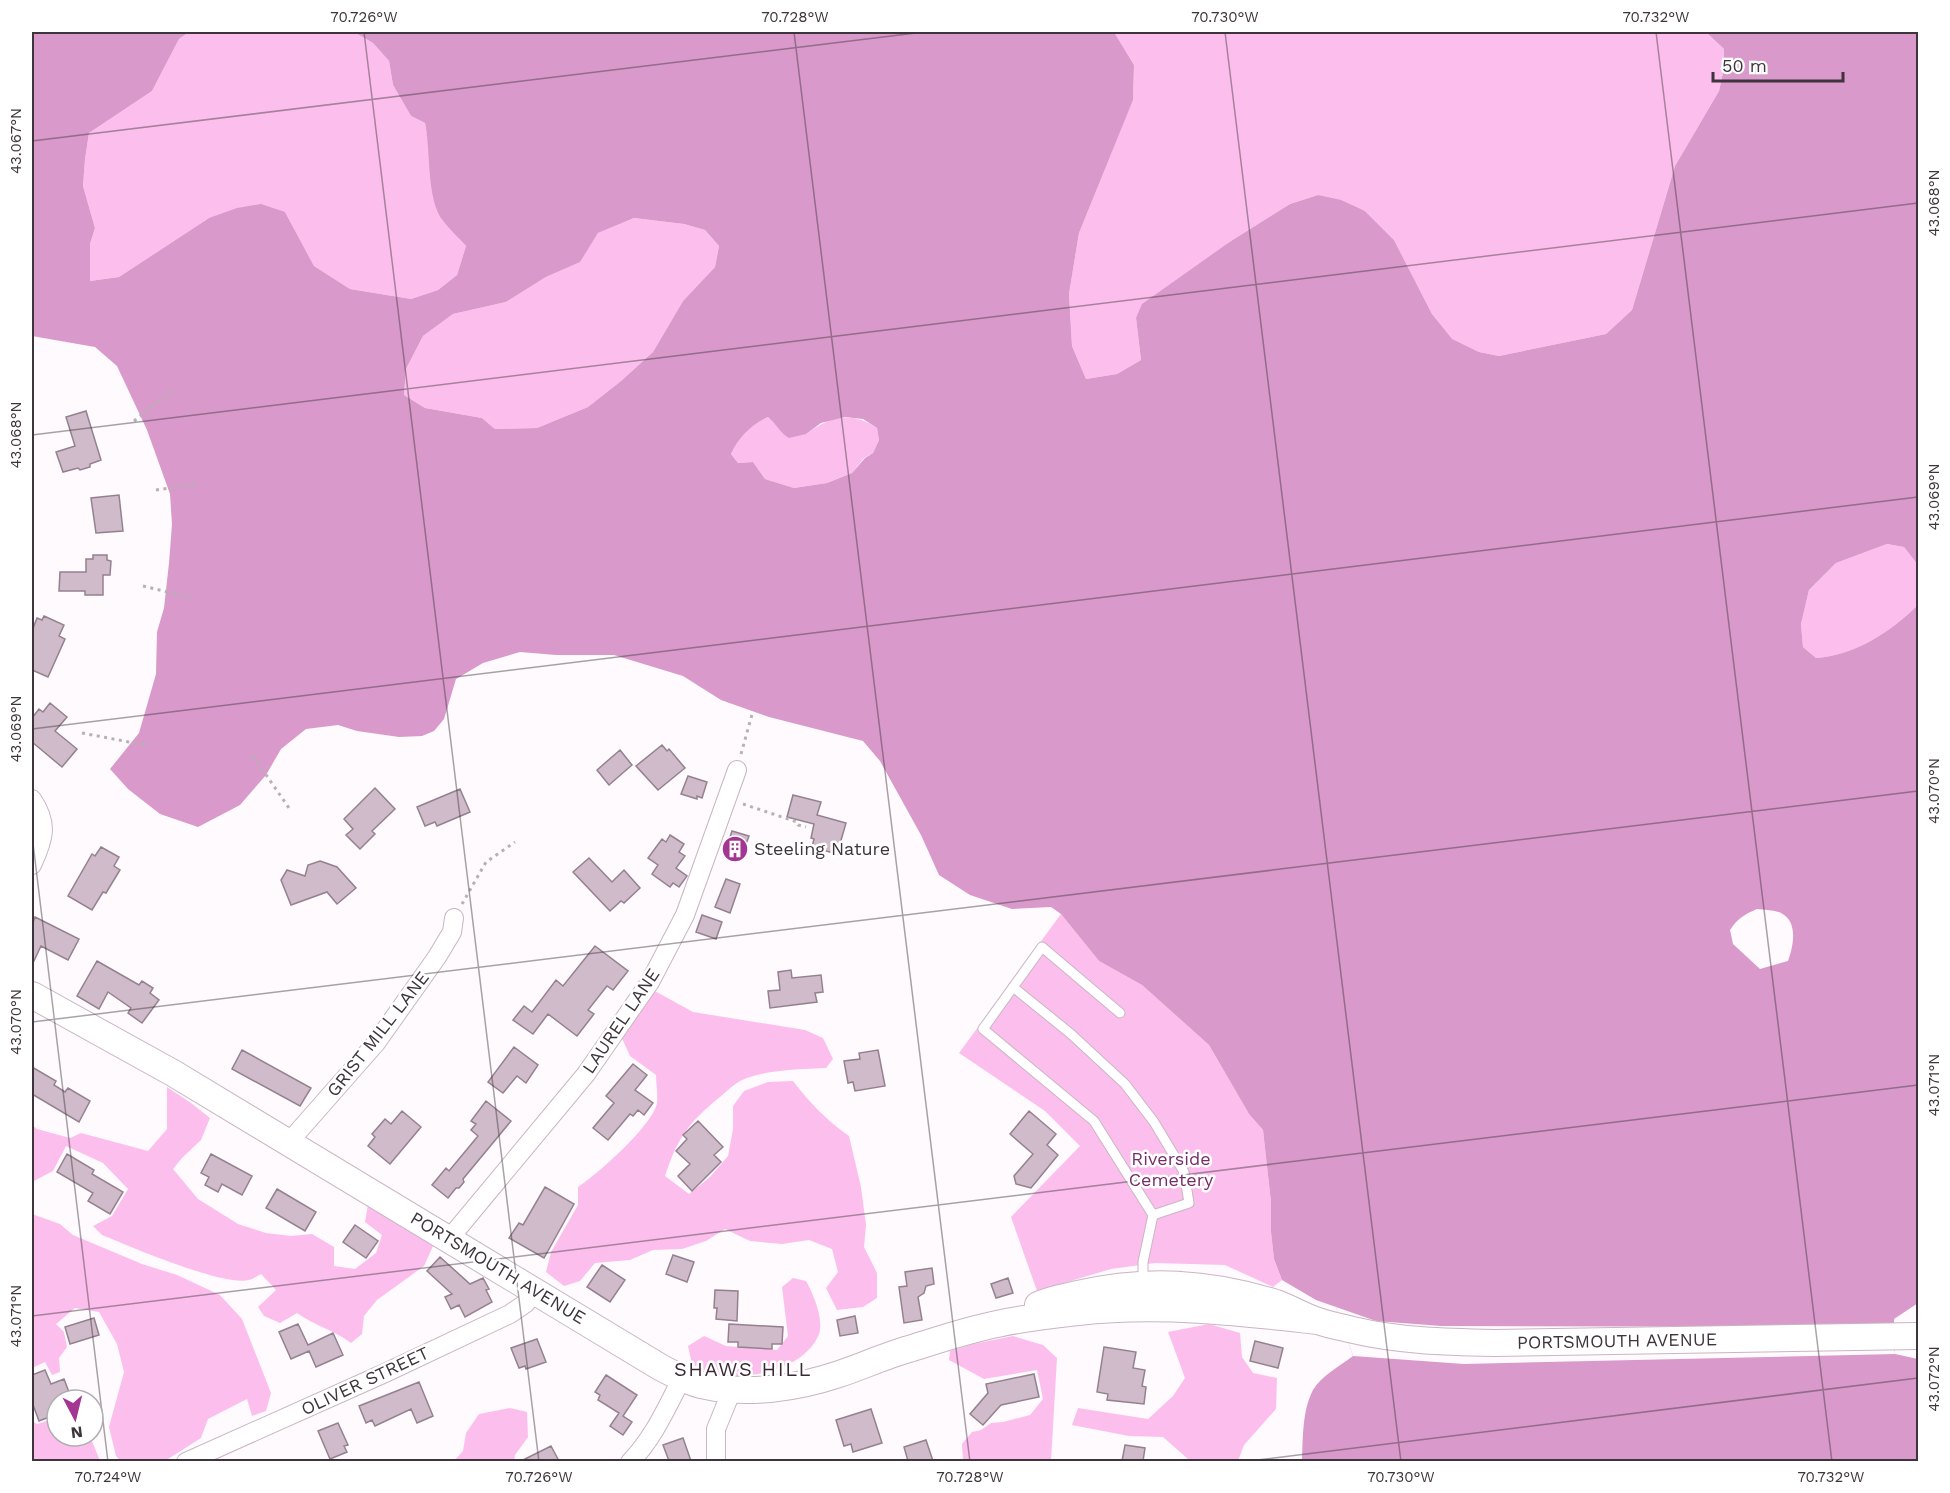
<svg xmlns="http://www.w3.org/2000/svg" width="1950" height="1493" font-family="'Work Sans',sans-serif">
	<style>
		.green { fill: #fcbfed }
		.water { fill: #d999ca; fill-rule: evenodd }
		.pier { fill: #fefafd }
		.building { fill: #d0bbca; stroke: #94818f; stroke-width: 1.5 }
		.lines { fill: none; stroke-linecap: round; stroke-linejoin: round }
		.lane-casing { stroke: #c9b5c4; stroke-width: 11 }
		.street-casing { stroke: #c9b5c4; stroke-width: 20 }
		.secondary-casing { stroke: #c9b5c4; stroke-width: 28 }
		.path { stroke: #b7b1b5; stroke-width: 3; stroke-dasharray: 3 4.5; stroke-linecap: butt }
		.lane { stroke: #fff; stroke-width: 9 }
		.street { stroke: #fff; stroke-width: 18 }
		.secondary { stroke: #fff; stroke-width: 26 }
		.ticks { fill: none; stroke: #3d353b; stroke-width: 1.5; stroke-opacity: 0.45 }
		.labels { text-anchor: middle; stroke-width: 5; stroke-linejoin: round; paint-order: stroke }
		.poi-label { font-size: 18px; fill: #3d353b; stroke: #fff; text-anchor: start }
		.street-label { font-size: 18px; fill: #3d353b; stroke: #fff }
		.park-label { font-size: 18px; fill: #762c69; stroke: #fff }
		.neighbourhood-label { font-size: 20px; letter-spacing: 1.5px; fill: #382934; stroke: #fff }
		.neatline { fill: none; stroke: #3d353b; stroke-width: 2 }
		.ticks-label { font-size: 15px; text-anchor: middle; fill: #3d353b }
	</style>
	<rect width="100%" height="100%" fill="#fefafd"/>
	<path class="green" d="M189 32H354L373 43 389 61 393 85 411 116 425 123 442 220 466 246 457 275 438 290 411 299 350 289 314 266 285 212 209 218 119 277 90 281V244L95 228 83 186 85 159 89 133 152 91 179 39Z
		M1114 32H1703L1707 33 1724 49V68L1719 91 1675 166 1632 310 1606 334 1499 356 1479 352 1451 339 1432 314 1394 240 1365 211 1318 195 1290 204 1231 241 1136 318 1141 360 1117 374 1086 379 1072 346 1069 294 1079 233 1133 99 1134 65Z
		M634 218 684 224 705 230 719 246 715 267 683 301 653 352 621 381 588 407 537 428 495 429 482 418 425 408 404 395 406 369 423 336 453 314 506 302 546 277 579 262 598 233Z
		M768 417 777 423 806 434C831 416 851 411 877 428L879 440 873 453 864 458 852 473 827 483 794 488 765 479 753 462 738 463 731 454C738 438 752 424 768 417Z
		M1887 544 1904 547 1918 565V605C1890 632 1856 655 1816 658L1803 647 1801 624 1809 590 1836 563Z
		M1061 914 1099 961 1142 985 1209 1045 1249 1114 1263 1130 1271 1202V1232L1274 1259 1282 1280 1273 1287 1225 1265 1155 1263 1111 1269 1037 1291 1011 1217 1080 1146 1045 1111 959 1053Z
		M653 990 693 1012 805 1030 823 1038 833 1059 826 1068C803 1069 768 1070 747 1078 737 1081 728 1090 720 1097 689 1122 678 1137 665 1176L689 1194 710 1177 728 1156 733 1129V1106L744 1091 768 1082 793 1081C810 1103 826 1120 849 1136L861 1187 866 1225 864 1247 877 1273V1298L863 1307 837 1310 826 1288 838 1272 832 1249 809 1240 782 1244 750 1241 725 1229 706 1241 682 1249 653 1250 630 1260 595 1263 580 1281 564 1286 546 1272 551 1252 578 1205V1187C598 1174 653 1125 657 1103 658 1094 656 1084 656 1075L630 1056 620 1034Z
		M167 1087 191 1103 210 1118 201 1140 182 1158 173 1169 198 1199 238 1224 266 1233 291 1236 312 1234 334 1247V1266L355 1269 376 1253 382 1235 365 1222 368 1205 421 1228 433 1246 424 1266 377 1300 364 1316 362 1334 351 1343C334 1330 315 1326 297 1313L280 1323 264 1316 258 1307 276 1290 261 1274C257 1276 253 1279 249 1280 224 1287 129 1246 102 1235L93 1226 112 1216 128 1189 103 1163 66 1146 53 1171 32 1182V1125L37 1129 70 1138 81 1133 148 1151 167 1129Z
		M32 1214 60 1224 73 1235 142 1264 177 1275 220 1295 242 1319 271 1393 266 1411 252 1416 247 1399 208 1419 201 1438 168 1459 162 1461H121L116 1456 109 1427 124 1372 117 1344 99 1312 75 1308 56 1324 64 1332 67 1347 59 1358 60 1372 52 1375 45 1362 32 1368Z
		M793 1278 806 1281C813 1293 824 1319 819 1334 805 1369 751 1380 718 1375 709 1373 700 1368 692 1364L688 1346 704 1336 726 1346 777 1350 788 1336 782 1287Z
		M1209 1324 1240 1333 1242 1357 1253 1373 1277 1378 1276 1409 1244 1445 1238 1461H1188V1459L1163 1437 1129 1436 1072 1425 1078 1408 1148 1419 1173 1396 1185 1378 1168 1332Z
		M1013 1336 1043 1345 1057 1358 1051 1461H963L962 1444 972 1432 981 1430 991 1423 1003 1422 1030 1415 1043 1399 1037 1370 984 1379 949 1360 950 1351 973 1344Z
		M510 1408 527 1412 528 1437 515 1455 514 1461H454L463 1451 466 1433 479 1414Z
		M57 1418V1436H90L100 1461H32V1421L37 1424Z"/>
	<path class="water" d="M32 32H189L179 39 152 91 89 133 85 159 83 186 95 228 90 244V281L119 277 209 218 237 208 261 204 285 212 314 266 350 289 411 299 438 290 457 275 466 246C459 238 450 230 443 221 426 199 431 151 425 123L411 116 393 85 389 61 373 43 354 32H1114L1134 65 1133 100 1079 233 1069 294 1072 346 1086 379 1117 374 1141 360 1136 318 1142 304 1231 241 1290 204 1318 195 1341 200 1365 211 1394 240 1432 314 1452 339 1479 352 1499 356 1606 334 1632 310 1675 166 1719 91 1724 68V49L1707 33 1703 32H1918V565L1904 547 1887 544 1836 563 1809 590 1801 624 1803 647 1816 658C1856 655 1890 632 1918 605V1303L1894 1319 1895 1354 1918 1359V1461H1302C1303 1439 1302 1411 1313 1390 1321 1376 1340 1366 1353 1356L1336 1307 1316 1300 1282 1280 1274 1259 1271 1232V1202L1263 1130 1249 1114 1209 1045 1142 985 1099 961 1061 914 1051 907 1012 909 970 895 939 875 921 835 880 761 863 741 769 717 721 700 683 676 614 655H556L520 652 483 663 456 679 444 719 434 731 422 736 399 737 357 731 338 725 306 729 281 749 266 775 240 805 198 827 160 814 128 789 110 769 139 733 156 674 157 632 164 608 169 563 172 524 170 494 147 430 117 366 95 347 32 336ZM634 218 684 224 705 230 719 246 715 267 683 301 653 352 621 381 588 407 537 428 495 429 482 418 425 408 404 395 406 369 423 336 453 314 506 302 546 277 580 262 598 233ZM768 417C777 424 779 432 789 438L806 434 821 423 845 417 863 419 877 428 879 440 873 453 865 458 852 473 827 483 794 488 765 479 753 462 738 463 731 454C738 438 752 424 768 417ZM1757 909C1764 910 1775 910 1781 913 1799 922 1793 947 1788 961L1760 969 1733 944 1730 930C1737 919 1745 914 1757 909Z"/>
	<path class="pier" d="M1336 1307 1376 1321 1441 1326 1838 1327 1893 1337 1895 1354 1464 1364 1353 1356Z"/>
	<path class="building" d="M86 411 101 460 90 464V467L80 470 78 468 63 472 56 452 75 446 66 417Z
		M119 495 123 531 96 533 91 498Z
		M93 555H107V560L111 561 110 575H103V595H85V591H59L60 572H86V559H93Z
		M44 616 64 625 59 636 65 639 48 677 32 670V631L37 618 42 620Z
		M50 703 67 717 55 731 77 749 62 767 32 742V718L39 709 43 712Z
		M662 745 667 751 669 749 685 768 658 790 636 766Z
		M620 750 632 765 609 785 597 770Z
		M688 776 707 782 702 798 697 796V799L681 794Z
		M375 788 395 809 372 831 375 834 360 849 346 835 353 829 344 819Z
		M460 789 470 812 437 826 435 822 425 826 417 807Z
		M793 795 821 802 817 815 846 823 837 854 812 847 814 839 811 838 814 824 787 817Z
		M732 831 749 836 740 860 724 855Z
		M670 835 684 844 679 852 685 856 676 868 687 876 679 887 673 883 670 887 652 874 658 865 648 858 662 839 666 842Z
		M101 847 119 857 114 866 120 870 106 893 103 892 92 910 68 896 92 854 95 856Z
		M589 858 612 882 624 870 640 888 624 903 621 901 610 911 573 872Z
		M320 861 337 867 356 888 337 904 327 892 291 905 281 880 287 870 305 876 308 865Z
		M726 879 740 884 730 913 715 907Z
		M702 915 722 922 716 939 696 932Z
		M35 917 79 939 68 960 41 946 32 965V925Z
		M595 946 628 971 613 990 607 986 588 1010 594 1014 577 1036 548 1014 533 1034 513 1020 524 1006 532 1012 556 980 563 986Z
		M97 961 139 985 142 981 153 988 150 993 159 1000 142 1023 128 1013 131 1008 108 992 99 1009 77 996Z
		M791 970 792 978 821 975 823 992 815 993 817 1002 770 1008 768 991 780 990 778 972Z
		M514 1047 538 1065 526 1083 517 1076 503 1093 488 1082Z
		M242 1050 311 1088 300 1106 232 1069Z
		M878 1050 885 1086 855 1091 853 1082 848 1083 844 1061 860 1059 859 1053Z
		M633 1064 647 1075 635 1090 653 1103 644 1115 638 1110 633 1116 630 1114 608 1140 593 1128 614 1103 606 1096Z
		M32 1067 56 1081 54 1085 65 1092 68 1088 90 1101 79 1122 32 1094Z
		M486 1101 511 1121 463 1179 464 1182 459 1188H456L448 1198 432 1185 446 1168 449 1171 478 1136 471 1130 476 1124 471 1121Z
		M402 1111 421 1127 390 1164 368 1146 375 1137 372 1134 385 1119 391 1124Z
		M1029 1111 1056 1134 1047 1145 1058 1155 1031 1188 1016 1184 1014 1176 1033 1154 1010 1134Z
		M698 1121 723 1147 714 1155 721 1162 692 1191 678 1176 690 1164 676 1151 687 1139 683 1135Z
		M67 1154 94 1170 92 1174 123 1192 110 1214 88 1201 93 1193 57 1172Z
		M211 1154 252 1176 242 1195 222 1184 218 1192 205 1185 209 1177 201 1173Z
		M545 1187 574 1204 544 1258 509 1238 519 1223 523 1225Z
		M277 1189 316 1212 305 1231 266 1208Z
		M355 1225 378 1241 366 1258 343 1242Z
		M673 1255 694 1262 687 1282 666 1274Z
		M440 1257 470 1284 483 1278 489 1289 486 1290 492 1302 465 1317 459 1305 451 1309 445 1297 452 1294 427 1271Z
		M602 1265 625 1280 610 1302 587 1287Z
		M932 1268 934 1284 926 1286 924 1293 918 1297 922 1320 904 1323 899 1287 907 1286 905 1272Z
		M1008 1278 1013 1293 996 1298 991 1284Z
		M715 1290 738 1291 737 1321 716 1319 717 1308H714Z
		M855 1316 858 1333 840 1336 837 1320Z
		M94 1318 99 1335 70 1344 65 1327Z
		M298 1324 308 1345 333 1333 343 1355 316 1367 309 1351 291 1359 279 1332Z
		M729 1324 783 1327 782 1344H772V1349L738 1347V1342H728Z
		M537 1339 546 1362 526 1369 525 1366 519 1368 511 1348Z
		M1255 1341 1283 1348 1278 1368 1250 1361Z
		M1104 1347 1136 1352 1133 1368 1145 1370 1142 1386 1146 1387 1144 1404 1107 1400 1108 1394 1097 1392Z
		M45 1370 51 1384 64 1379 72 1400H57V1414L39 1421 32 1402V1375Z
		M1034 1374 1039 1397 1001 1405 983 1425 970 1414 988 1393 986 1384Z
		M606 1375 637 1395 623 1416 632 1422 623 1435 610 1426 619 1413 598 1400 600 1395 595 1392Z
		M419 1382 433 1416 417 1423 411 1409 375 1426 372 1420 366 1423 359 1406Z
		M871 1409 882 1443 853 1452 851 1444 844 1446 836 1420Z
		M338 1423 348 1445 344 1446 347 1452 330 1459 318 1431Z
		M683 1438 691 1461H669L663 1445Z
		M926 1440 933 1461H908L904 1447Z
		M1125 1445 1145 1448 1143 1461H1122Z
		M551 1446 559 1461H521Z"/>
	<g class="lines">
		<defs>
			<path id="lane" d="M1013 987 1071 1034 1125 1084 1154 1122 1184 1172 1189 1203 1153 1215
				M1120 1013 1042 947 983 1029 1094 1121 1153 1215 1143 1262V1283"/>
			<path id="street" d="M32 799C49 824 44 839 32 865
				M289 1142 376 1043 437 957 452 932 454 918
				M449 1239 586 1074 650 982 685 915 737 770
				M186 1462 385 1373 510 1314 526 1303 535 1290
				M630 1462C653 1439 667 1407 682 1378
				M716 1462V1429L732 1390"/>
			<path id="secondary" d="M32 995 173 1073 660 1367C675 1375 690 1383 706 1386 748 1395 797 1388 836 1375 861 1367 884 1356 909 1349 938 1340 967 1330 997 1324 1023 1318 1051 1315 1078 1312 1158 1303 1238 1312 1318 1321
				M1038 1305C1051 1299 1065 1297 1078 1294 1146 1278 1209 1282 1276 1303 1290 1308 1303 1316 1318 1321 1329 1325 1341 1327 1353 1330 1399 1341 1447 1342 1494 1343L1918 1336"/>
		</defs>
		<use href="#lane" class="lane-casing"/>
		<use href="#street" class="street-casing"/>
		<use href="#secondary" class="secondary-casing"/>
		<path class="path" d="M134 421 172 391
			M156 490 197 484
			M143 586 193 598
			M82 733 150 746
			M741 754 753 711
			M253 756 289 808
			M743 804 797 822 798 825 806 827
			M462 904 486 862 515 842"/>
		<use href="#lane" class="lane"/>
		<use href="#street" class="street"/>
		<use href="#secondary" class="secondary"/>
	</g>
	<path class="ticks" d="M364 32 539 1462M794 32 970 1462M1225 32 1401 1462M1656 32 1832 1462M32 141 924 32M32 435 1918 203M32 729 1918 497M32 835 108 1462M32 1022 1918 791M32 1316 1918 1085M1241 1462 1918 1378"/>
	<defs>
		<symbol id="building-disc" viewBox="-11 -11 22 22"><circle r="9.5" fill="#a53592" stroke="#fff"/><path d="M-4-6H4V6H1V3H-1V6H-4ZM-2.5-4.3h1.7v1.8h-1.7ZM.8-4.3h1.7v1.8H.8ZM-2.5-1h1.7V.8h-1.7ZM.8-1h1.7V.8H.8Z" fill="#fff"/></symbol>
	</defs>
	<g fill-rule="evenodd">
		<use href="#building-disc" x="720" y="834" width="30" height="30"/>
	</g>
	<g class="labels">
		<g class="poi-label">
			<text x="754" y="855">Steeling Nature</text>
		</g>
		<g class="street-label">
			<text transform="translate(621 1021) rotate(-56)" y="6">LAUREL LANE</text>
			<text transform="translate(378 1034) rotate(-52)" y="6">GRIST MILL LANE</text>
			<text transform="translate(498 1268) rotate(31)" y="6">PORTSMOUTH AVENUE</text>
			<text transform="translate(1617 1341) rotate(-1)" y="6">PORTSMOUTH AVENUE</text>
			<text transform="translate(365 1381) rotate(-25)" y="6">OLIVER STREET</text>
		</g>
		<g class="park-label">
			<text x="1171" y="1165">Riverside<tspan x="1171" dy="21">Cemetery</tspan></text>
		</g>
		<g class="neighbourhood-label">
			<text x="743" y="1376">SHAWS HILL</text>
		</g>
	</g>
	<rect width="1950" height="1493" fill="none" stroke="#ffffff" stroke-width="66"/>
	<g transform="translate(75 1418) rotate(173)"><circle r="28" fill="#ffffff" stroke="#b1aeb1" stroke-width="1.5"/>
	<path d="M0-4.5L10 22L0 15L-10 22Z" fill="#a53592"/>
	<text y="-9" font-size="16" font-weight="bold" text-anchor="middle" fill="#3d353b">N</text>
	</g>
	<path d="M1713 72v9h130v-9" fill="none" stroke="#3d353b" stroke-width="3"/>
	<text x="1722" y="72" font-size="18" fill="#3d353b" stroke="#ffffff" stroke-width="4.5" paint-order="stroke">50 m</text>
	<rect x="33" y="33" width="1884" height="1427" class="neatline"/>
	<g class="ticks-label">
		<text x="364" y="22">70.726°W</text>
		<text x="795" y="22">70.728°W</text>
		<text x="1225" y="22">70.730°W</text>
		<text x="1656" y="22">70.732°W</text>
		<text transform="translate(16 141) rotate(-90)" y="5">43.067°N</text>
		<text transform="translate(1934 203) rotate(-90)" y="5">43.068°N</text>
		<text transform="translate(16 435) rotate(-90)" y="5">43.068°N</text>
		<text transform="translate(1934 497) rotate(-90)" y="5">43.069°N</text>
		<text transform="translate(16 729) rotate(-90)" y="5">43.069°N</text>
		<text transform="translate(1934 791) rotate(-90)" y="5">43.070°N</text>
		<text transform="translate(16 1022) rotate(-90)" y="5">43.070°N</text>
		<text transform="translate(1934 1085) rotate(-90)" y="5">43.071°N</text>
		<text transform="translate(16 1316) rotate(-90)" y="5">43.071°N</text>
		<text transform="translate(1934 1379) rotate(-90)" y="5">43.072°N</text>
		<text x="108" y="1482">70.724°W</text>
		<text x="539" y="1482">70.726°W</text>
		<text x="970" y="1482">70.728°W</text>
		<text x="1401" y="1482">70.730°W</text>
		<text x="1831" y="1482">70.732°W</text>
	</g>
</svg>
